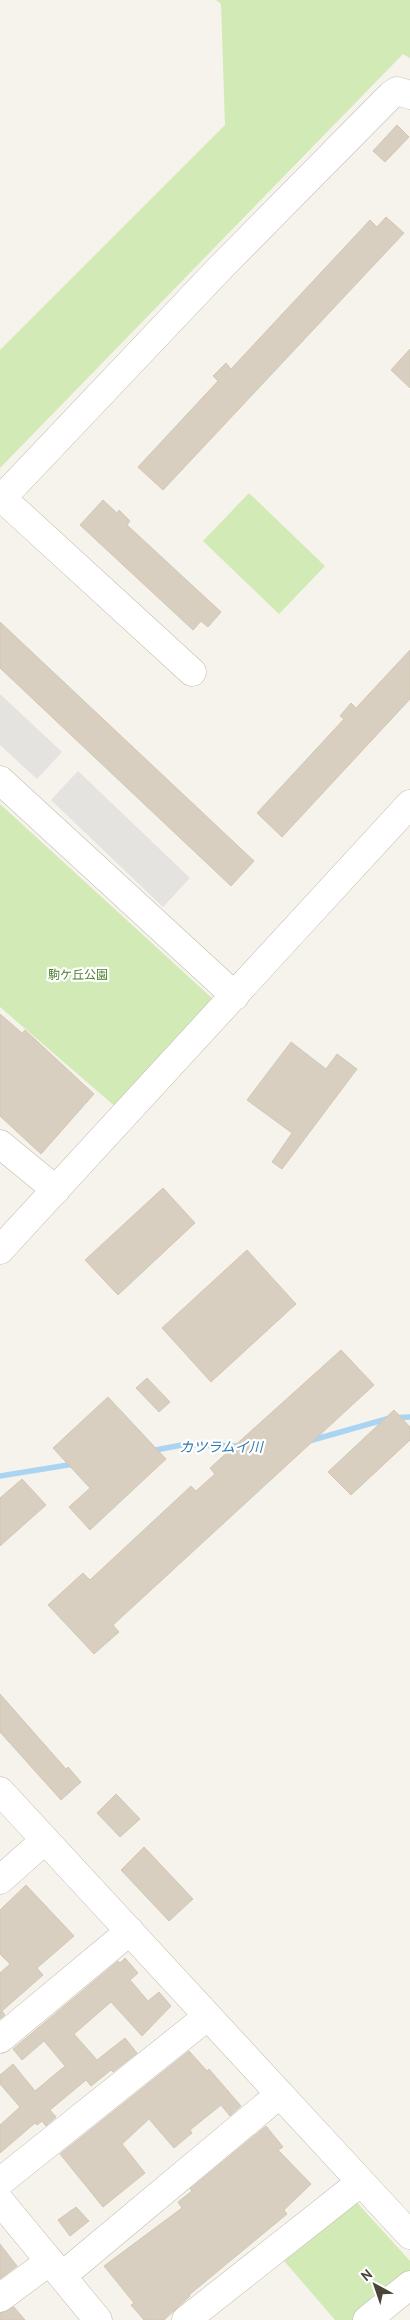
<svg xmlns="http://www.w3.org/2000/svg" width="410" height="2320" font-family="'PT Sans','Noto Sans JP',sans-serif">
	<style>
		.green { fill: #d2eab5 }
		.parking { fill: #e5e3e0 }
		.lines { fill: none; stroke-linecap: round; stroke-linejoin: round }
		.stream { stroke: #a9d4f2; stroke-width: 5.5 }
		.building { fill: #d8cfc1; stroke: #d3c7b4 }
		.minor-casing { stroke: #c2bbae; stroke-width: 29 }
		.minor { stroke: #fff; stroke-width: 28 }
		.labels { text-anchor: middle; stroke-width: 4.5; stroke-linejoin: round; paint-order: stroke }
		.park-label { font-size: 12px; fill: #4a7f2a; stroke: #fff }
		.water-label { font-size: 14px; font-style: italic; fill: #2e7ab2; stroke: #fff }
	</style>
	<rect width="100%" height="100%" fill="#f6f3ec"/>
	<path class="green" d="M216 0H410V58L403 54 0 468V350L225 125 221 4Z
		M249 493 325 566 279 614 203 541Z
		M0 804 214 1000 117 1108 0 1007Z
		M352 2197 410 2261V2272L354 2320H335L279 2255Z"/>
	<path class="parking" d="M0 694 62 752 37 779 0 745Z
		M78 771 190 878 163 907 51 800Z"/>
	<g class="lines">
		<path class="stream" d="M309 1441 390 1418 410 1417
			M150 1451 182 1445 240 1446
			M0 1476 74 1464"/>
	</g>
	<path class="building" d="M397 125 409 137 385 162 373 151Z
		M386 217 404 233 163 490 138 467 218 381 213 376 226 363 231 369 370 220 377 227Z
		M410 349V388L391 370Z
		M103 500 117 513 119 510 130 521 127 525 221 612 208 627 201 621 193 630 80 525Z
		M0 622 254 861 231 886 0 668Z
		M410 650V699L282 837 257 813 344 719 340 716 351 703 356 708Z
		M0 1014 22 1033 25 1030 94 1094 41 1154 0 1116Z
		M291 1042 326 1069 337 1054 357 1069 282 1169 272 1162 292 1133 247 1100Z
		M163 1188 195 1223 118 1295 85 1260Z
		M247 1250 296 1304 211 1382 162 1328Z
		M341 1350 374 1385 113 1625 119 1632 94 1654 48 1605 83 1573 90 1580 191 1486 196 1491 215 1474 210 1468Z
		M147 1378 170 1402 159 1412 136 1388Z
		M108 1397 166 1459 90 1530 69 1507 90 1488 53 1448Z
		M394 1410 410 1427V1440L351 1495 328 1472Z
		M22 1479 46 1505 0 1546V1498Z
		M0 1694 66 1769 68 1767 81 1782 61 1800 0 1732Z
		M116 1794 140 1819 120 1837 97 1813Z
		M144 1847 193 1899 169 1921 121 1870Z
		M26 1885 74 1936 37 1968 43 1975 2 2011 5 2015 0 2019V1973L10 1964 0 1954V1910Z
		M125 1958 138 1973 130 1980 148 2001 159 1992 171 2006 142 2036 111 2002 74 2034 97 2060 125 2038 137 2053 113 2072 111 2070 91 2086 86 2080 50 2110 56 2117 46 2126 42 2121 37 2125 35 2123 0 2153V2125L20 2107 0 2084V2075L13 2064 35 2091 65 2066 44 2041 22 2060 13 2049 118 1961 120 1963Z
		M189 2051 207 2071 209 2069 241 2106 230 2116 221 2105 190 2130 192 2133 174 2148 149 2119 122 2144 145 2173 103 2207 60 2154Z
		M266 2126 283 2147 278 2150 311 2184 284 2210 287 2214 189 2295 190 2296 164 2320H144L131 2305 134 2303 104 2266 182 2208 178 2202 192 2191 190 2189Z
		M76 2207 89 2221 70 2236 58 2220Z
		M0 2244 17 2266 0 2279Z
		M14 2307 25 2320H0V2313Z"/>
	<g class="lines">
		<defs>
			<path id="minor" d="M2 498 192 672
				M0 500 222 266 391 95 397 91 410 95
				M0 780 235 996
				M0 1144 56 1190
				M0 1250 410 804
				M0 1791 410 2235
				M0 1880 45 1840
				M0 2039 130 1931
				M0 2182 208 2016
				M0 2201 98 2320
				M62 2276 280 2094
				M0 2298 50 2261
				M186 2320 361 2182
				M367 2320 410 2285"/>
		</defs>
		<use href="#minor" class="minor-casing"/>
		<use href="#minor" class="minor"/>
	</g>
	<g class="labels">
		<g class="park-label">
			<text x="78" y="979">駒ケ丘公園</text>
		</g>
		<g class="water-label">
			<text x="221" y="1452">カツラムイ川</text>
		</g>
	</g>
	<g transform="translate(375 2285) rotate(320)" stroke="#ffffff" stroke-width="4" paint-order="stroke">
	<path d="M0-4L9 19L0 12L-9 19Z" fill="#4b4439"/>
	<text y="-8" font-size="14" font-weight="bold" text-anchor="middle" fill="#4b4439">N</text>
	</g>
</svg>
